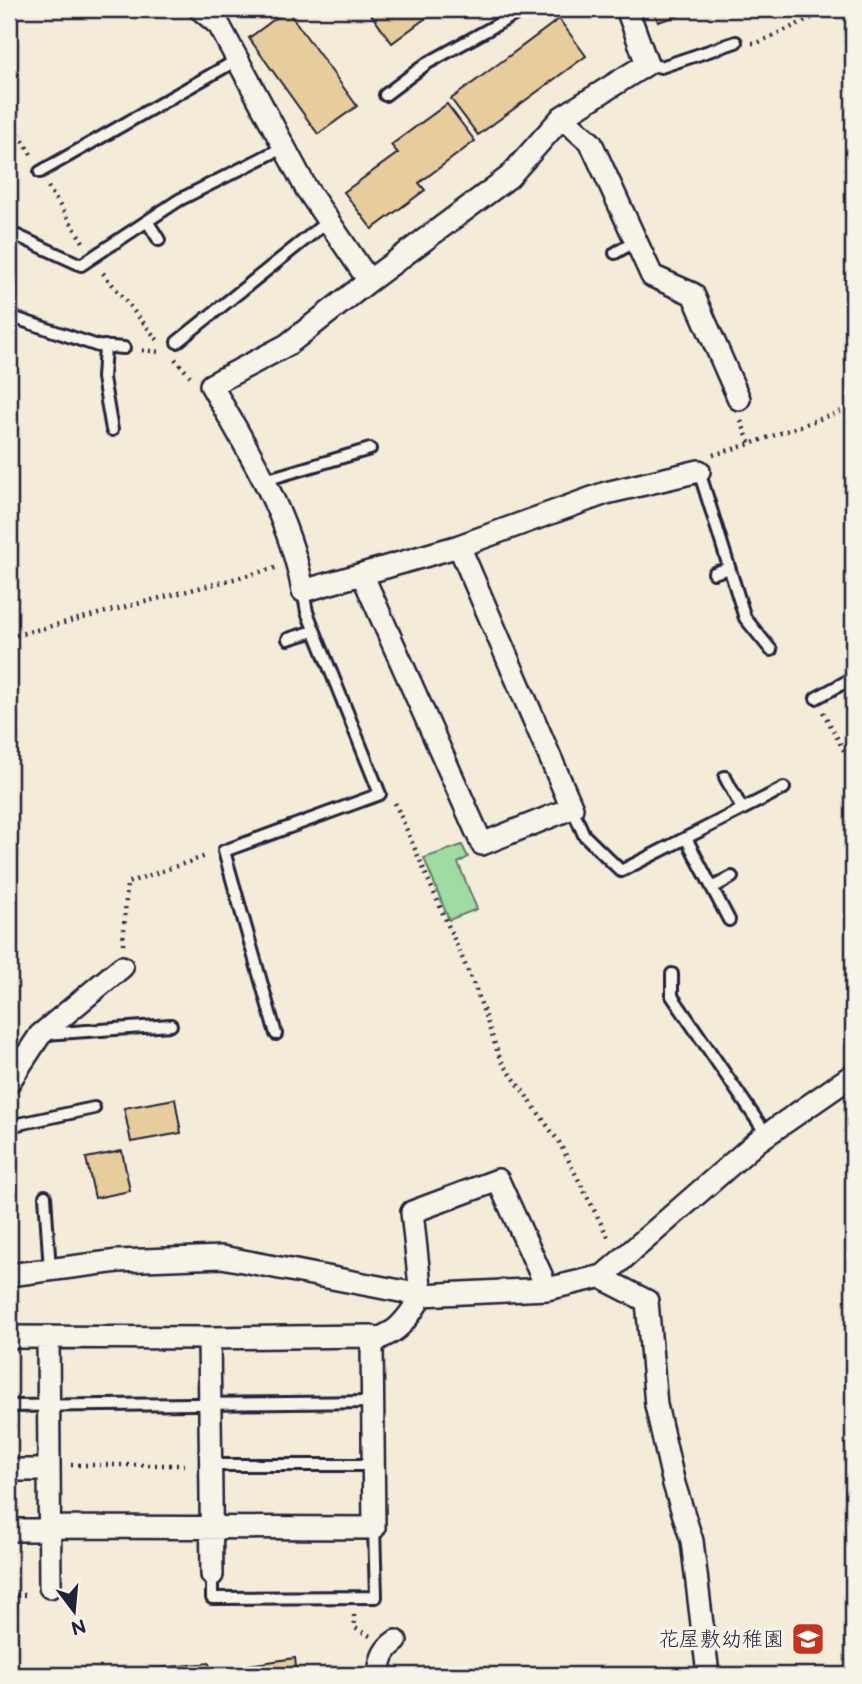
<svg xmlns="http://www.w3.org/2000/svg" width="862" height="1684" font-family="'Balsamiq Sans','Klee One',sans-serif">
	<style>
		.green { fill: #a0dba1; stroke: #617e6e; stroke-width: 2 }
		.building { fill: #e7cd9c; stroke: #22223b; stroke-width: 2 }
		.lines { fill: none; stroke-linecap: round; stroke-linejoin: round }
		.lane-casing { stroke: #22223b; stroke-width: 16 }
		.street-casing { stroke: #22223b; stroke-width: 26 }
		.path { stroke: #22223b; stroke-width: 4.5; stroke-dasharray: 2 5; stroke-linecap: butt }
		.lane { stroke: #f7f3e8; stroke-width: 10 }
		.street { stroke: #f7f3e8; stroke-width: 21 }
		.labels { text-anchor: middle; stroke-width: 7; stroke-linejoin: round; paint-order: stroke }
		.poi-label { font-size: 21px; fill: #22223b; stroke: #f7f3e8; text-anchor: end }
	</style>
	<rect width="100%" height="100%" fill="#f4ebd9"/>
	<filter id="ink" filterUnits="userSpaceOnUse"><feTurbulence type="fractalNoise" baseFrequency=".0143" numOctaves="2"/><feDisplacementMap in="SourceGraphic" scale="14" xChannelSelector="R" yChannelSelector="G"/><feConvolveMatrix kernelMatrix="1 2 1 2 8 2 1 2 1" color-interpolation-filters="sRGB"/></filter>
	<g filter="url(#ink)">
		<path class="green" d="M462 845 468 857 458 863 477 909 449 920 424 858Z"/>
		<path class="building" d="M367 9H438L392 43Z
			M653 9H699L658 22Z
			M287 10 357 106 318 134 249 38Z
			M559 19 586 56 478 135 451 99Z
			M447 104 475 141 419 183 425 190 372 229 344 192 398 153 391 145Z
			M175 1099 181 1133 131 1142 124 1108Z
			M122 1151 130 1191 95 1198 86 1158Z
			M295 1658 297 1675H250L248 1665Z
			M209 1663 211 1675H153L152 1669Z"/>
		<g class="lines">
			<defs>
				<path id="lane" d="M647 64 661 67 736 42
					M385 95 426 64 525 9
					M40 172 237 60
					M147 221 159 240
					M9 232 81 265 179 200 284 147
					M615 253 636 241
					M9 316 98 346 124 348
					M177 342 328 221
					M105 346 103 378 112 430
					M699 471 745 618 771 650
					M265 480 370 449
					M714 573 729 568
					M288 639 314 631
					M816 698 853 678
					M725 777 742 809
					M572 808 584 835 621 871 784 788
					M686 838 729 920
					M712 888 732 877
					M672 974V996L767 1135
					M45 1034 171 1025
					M276 1034 224 851 380 794 307 612 303 591
					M9 1126 94 1108
					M45 1196 50 1270
					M9 1406 373 1402
					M211 1465H374
					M212 1575V1598L376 1597 374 1528"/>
				<path id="street" d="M200 9 219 25 306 188 369 281
					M627 9 647 64 562 117 509 177 369 281 287 345 211 385C248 450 290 516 303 591L459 546 606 493 699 471
					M562 117 591 143 652 276 693 294 739 399
					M362 574 482 844 572 808 459 546
					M9 1082 40 1035 122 967
					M9 1275 118 1261 222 1257 421 1295 547 1289 603 1276 759 1140 853 1075
					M603 1276 608 1281 647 1301 656 1405 674 1484 692 1541 707 1666
					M9 1337 209 1338 370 1336 377 1339
					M48 1337 50 1587
					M209 1338 212 1575
					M9 1470H48
					M9 1530H44L49 1527 374 1528 372 1345C378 1338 384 1336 392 1332 403 1325 416 1307 421 1295L412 1212 498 1180 542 1277V1289
					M380 1675C379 1660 384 1649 396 1641"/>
			</defs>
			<use href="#lane" class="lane-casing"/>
			<use href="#street" class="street-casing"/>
			<path class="path" d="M752 43H757L831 9
				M9 116 33 158
				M48 187 83 242
				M103 273 159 342
				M142 350 161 352
				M175 359 190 376
				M741 421 750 444
				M713 455 750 444 853 407
				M9 637 276 568
				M823 712 853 767
				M395 803 477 992 500 1059 559 1142 609 1239
				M123 944 127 883 206 856
				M71 1465H188
				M9 1595H29
				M354 1615 355 1628 370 1636"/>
			<use href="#lane" class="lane"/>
			<use href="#street" class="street"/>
		</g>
	</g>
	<defs>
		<symbol id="school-square" viewBox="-11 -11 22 22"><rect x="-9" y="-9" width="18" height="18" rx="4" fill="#c8321e" stroke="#f7f3e8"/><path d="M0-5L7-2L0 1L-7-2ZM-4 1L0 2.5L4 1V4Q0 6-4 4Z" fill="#fff"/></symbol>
	</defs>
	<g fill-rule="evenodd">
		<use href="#school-square" x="789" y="1620" width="38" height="38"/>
	</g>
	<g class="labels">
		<g class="poi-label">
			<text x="784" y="1646">花屋敷幼稚園</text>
		</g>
	</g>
	<rect width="862" height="1684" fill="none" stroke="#f7f3e8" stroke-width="35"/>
	<rect x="18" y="18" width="827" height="1649" fill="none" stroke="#22223b" stroke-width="2.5" filter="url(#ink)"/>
	<g transform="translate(74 1611) rotate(164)" stroke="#f7f3e8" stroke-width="5" paint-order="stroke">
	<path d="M0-5L12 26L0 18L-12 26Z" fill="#22223b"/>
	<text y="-10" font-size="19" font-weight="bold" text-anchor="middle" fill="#22223b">N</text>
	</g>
</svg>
